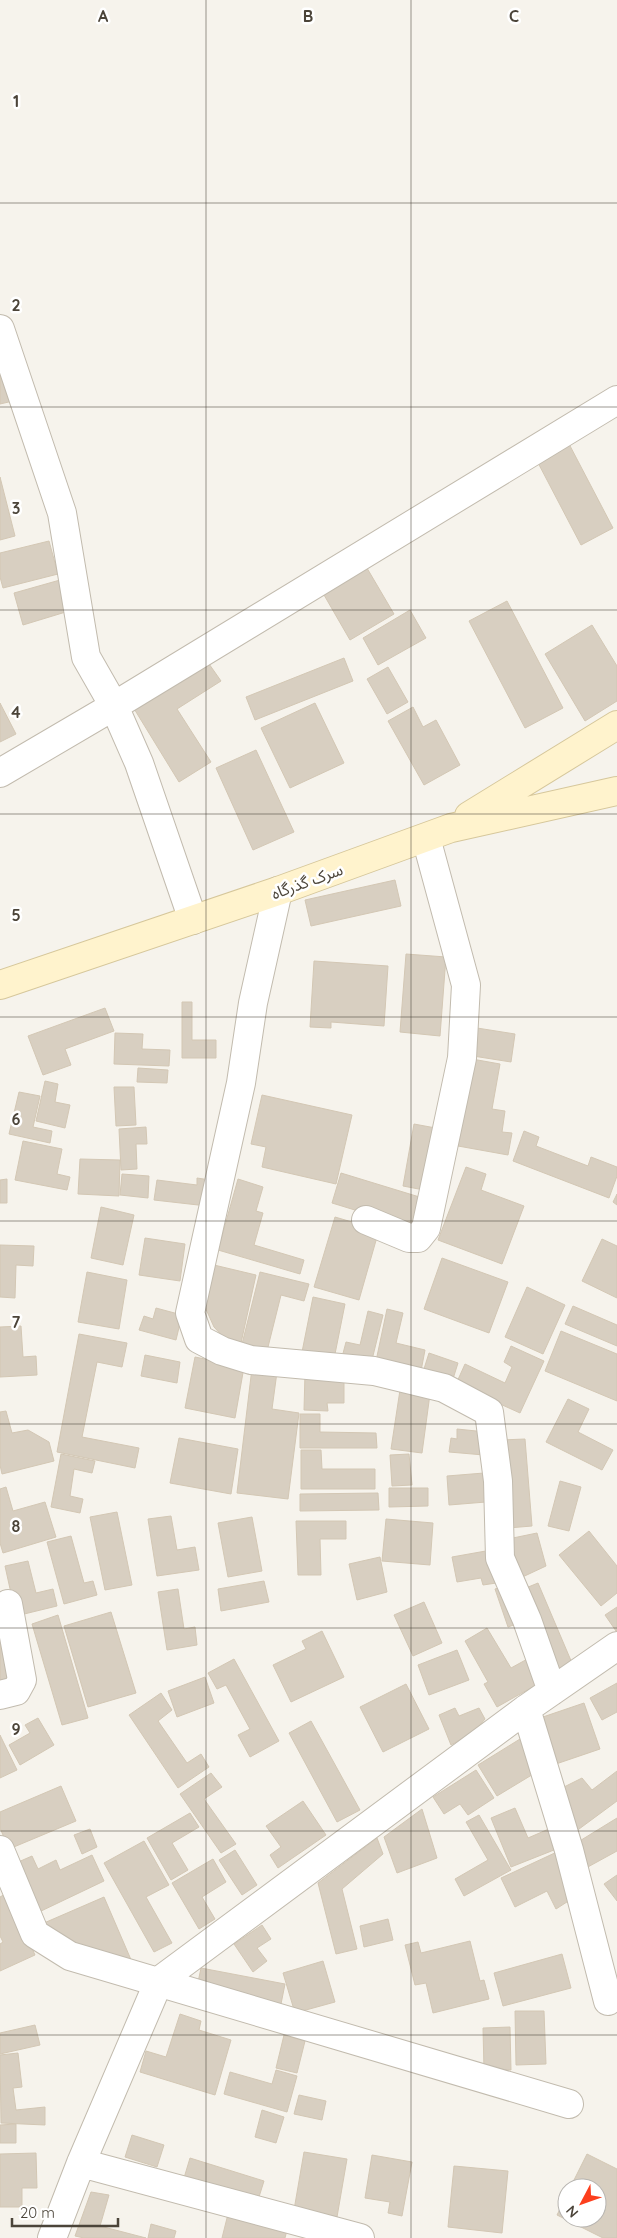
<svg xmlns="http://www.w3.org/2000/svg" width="617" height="2238" font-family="Quicksand,'Noto Sans Arabic',sans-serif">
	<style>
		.building { fill: #d8cfc1; stroke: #d3c7b4 }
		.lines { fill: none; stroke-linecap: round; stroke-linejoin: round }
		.street-casing { stroke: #c2bbae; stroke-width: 30 }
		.secondary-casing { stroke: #d6c79b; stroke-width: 30 }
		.street { stroke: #fff; stroke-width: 28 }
		.secondary { stroke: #fff3cd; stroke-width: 28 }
		.grid { fill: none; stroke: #4b4439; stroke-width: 1; stroke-opacity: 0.55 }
		.labels { text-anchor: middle; stroke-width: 5; stroke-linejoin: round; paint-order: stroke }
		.street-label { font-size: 16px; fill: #4b4439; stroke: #fff }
		.grid-label { font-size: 16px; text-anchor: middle; font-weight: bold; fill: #4b4439; stroke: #fff; stroke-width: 5; stroke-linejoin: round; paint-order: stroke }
	</style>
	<rect width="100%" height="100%" fill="#f6f3ec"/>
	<path class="building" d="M6 375 13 401 0 404V376Z
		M568 442 613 528 581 545 536 459Z
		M0 477 15 536 0 540Z
		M49 541 58 574 3 588 0 577V553Z
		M364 563 394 614 350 640 320 588Z
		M60 580 69 611 23 625 14 593Z
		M507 601 563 708 525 728 469 621Z
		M410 610 426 638 378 665 363 638Z
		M592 625 617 666V701L585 721 545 654Z
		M344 658 353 681 255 720 246 697Z
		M207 661 221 681 177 709 211 762 179 782 133 707Z
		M388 667 408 702 387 714 367 679Z
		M0 703 16 734 0 742Z
		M315 703 344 763 290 788 261 728Z
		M413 707 423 727 436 720 460 765 424 785 388 721Z
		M256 750 294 832 253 850 216 768Z
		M395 880 401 906 311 926 305 900Z
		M406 954 446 957 440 1036 400 1032Z
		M314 961 388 966 384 1026 331 1022V1028L310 1027Z
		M182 1002H192V1040H216V1058H182Z
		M105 1008 114 1031 65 1049 71 1065 43 1075 28 1036Z
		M477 1028 515 1034 511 1062 473 1056Z
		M115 1033 143 1034 142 1049 170 1050 169 1066 114 1064Z
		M472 1059 500 1064 492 1109 505 1111 502 1132 512 1133 508 1155 458 1146Z
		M138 1068 168 1070 167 1083 137 1082Z
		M45 1081 58 1084 55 1102 70 1105 65 1128 36 1121Z
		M114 1087H134L136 1125 116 1126Z
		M19 1092 40 1096 33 1127 52 1131 50 1143 9 1134Z
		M262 1095 352 1115 336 1184 262 1167 266 1147 251 1144Z
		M414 1124 441 1129 429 1191 403 1186Z
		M146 1127 147 1144H136L137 1169 121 1170 119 1129Z
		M524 1131 539 1137 536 1146 588 1166 591 1157 617 1167V1176L609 1198 513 1161Z
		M23 1141 62 1149 57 1174 70 1177 67 1190 15 1180Z
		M80 1159 120 1160 119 1196 78 1194Z
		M466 1167 486 1174 481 1190 524 1206 502 1264 438 1240Z
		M341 1173 426 1199 417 1229 332 1203Z
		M122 1174 149 1176 148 1198 120 1195Z
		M197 1178 210 1180 207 1206 154 1200 157 1180 197 1185Z
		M7 1179V1203H0V1180Z
		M238 1179 263 1187 256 1211 263 1213 254 1245 304 1260 300 1274 218 1250Z
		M617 1194V1205L613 1202Z
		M101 1207 134 1215 123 1265 91 1258Z
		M335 1217 379 1230 359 1300 314 1287Z
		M145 1238 185 1244 180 1281 139 1275Z
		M602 1239 617 1246V1298L582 1281Z
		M0 1245 34 1246 33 1266 16 1265 15 1298 0 1297Z
		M442 1258 508 1282 489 1333 424 1309Z
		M214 1265 256 1275 241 1343 226 1340 214 1327 205 1307Z
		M87 1272 127 1280 119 1329 78 1322Z
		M260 1272 309 1284 304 1301 281 1295 267 1351 242 1344Z
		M527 1287 565 1305 543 1354 505 1337Z
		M313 1297 345 1304 334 1359 302 1352Z
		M573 1306 617 1325V1346L565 1324Z
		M156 1308 182 1315 176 1340 139 1330 144 1316 153 1319Z
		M387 1309 403 1313 396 1343 425 1350 421 1371 376 1361Z
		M368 1311 383 1315 370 1368 341 1361 346 1342 360 1345Z
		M21 1326 23 1357 36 1356 37 1375 0 1377V1327Z
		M561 1331 617 1354V1401L545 1371Z
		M79 1334 127 1343 122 1367 97 1362 82 1437 139 1448 135 1468 57 1452Z
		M511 1346 544 1361 520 1413 456 1384 465 1364 505 1383 512 1367 504 1362Z
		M429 1353 458 1363 452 1382 423 1372Z
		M145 1355 180 1362 177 1383 141 1376Z
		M195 1357 244 1367 235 1418 185 1408Z
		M252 1368 277 1372 272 1409 299 1413 288 1499 237 1493Z
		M305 1373 344 1379V1403H327L328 1411 304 1410Z
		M400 1390 430 1394 422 1453 391 1449Z
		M568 1399 589 1409 578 1432 613 1450 602 1470 546 1442Z
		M6 1411 12 1433 28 1430 49 1442 54 1461 2 1474 0 1465V1412Z
		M300 1414H320V1432L376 1433 377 1448H300Z
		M457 1429 486 1432 484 1455 449 1452 451 1438 457 1439Z
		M179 1438 238 1449 231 1494 170 1483Z
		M525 1439 532 1526 508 1528 501 1440Z
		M301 1450H321L322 1469H375V1489H301Z
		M61 1454 95 1461 92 1473 74 1469 70 1496 83 1499 80 1513 51 1507Z
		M409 1454 412 1485 392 1486 390 1455Z
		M484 1473 486 1502 449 1505 447 1476Z
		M560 1481 581 1487 569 1531 548 1526Z
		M6 1487 13 1511 45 1502 56 1537 3 1553 0 1543V1489Z
		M389 1488H428V1506L389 1507Z
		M378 1493 379 1510 300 1511V1494Z
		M117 1512 132 1585 105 1590 90 1517Z
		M171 1516 177 1550 195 1547 199 1570 157 1576 148 1519Z
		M252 1517 262 1571 228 1577 218 1523Z
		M386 1519 433 1523 430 1565 382 1561Z
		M296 1521H346V1539H320L321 1575H298Z
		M589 1531 617 1566V1593L601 1606 559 1555Z
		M537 1533 546 1566 516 1580 508 1539Z
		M71 1536 84 1583 93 1581 97 1595 64 1604 47 1542Z
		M497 1549 503 1582 483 1585 481 1578 457 1582 452 1557Z
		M380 1557 387 1592 357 1600 349 1564Z
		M28 1561 36 1593 53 1589 57 1606 16 1616 5 1566Z
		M264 1581 269 1602 221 1611 218 1589Z
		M538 1583 572 1663 555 1670 521 1590Z
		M508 1585 522 1622 508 1627 495 1589Z
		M178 1589 184 1629 195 1627 197 1645 167 1650 158 1592Z
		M424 1602 442 1643 413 1656 394 1615Z
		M617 1607V1630L616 1631 605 1615Z
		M111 1612 136 1693 88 1707 64 1626Z
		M58 1615 88 1718 62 1725 32 1624Z
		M487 1628 511 1668 531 1657 545 1680 497 1707 484 1684 488 1682 465 1641Z
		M0 1629 15 1684 0 1686Z
		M322 1631 344 1677 291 1702 273 1665 306 1649 302 1641Z
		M457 1650 469 1680 429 1695 418 1665Z
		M234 1659 279 1741 250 1757 238 1735 250 1729 226 1685 217 1689 208 1673Z
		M205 1677 214 1703 177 1717 168 1691Z
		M617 1683V1712L602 1720 590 1698Z
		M406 1684 429 1729 383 1752 360 1707Z
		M161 1693 172 1710 158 1721 187 1763 201 1754 209 1767 178 1788 129 1715Z
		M584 1703 600 1749 553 1765 537 1719Z
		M455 1708 459 1716 479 1708 485 1719 475 1731 451 1745 439 1715Z
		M38 1718 54 1745 20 1765 9 1745 30 1733 25 1725Z
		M311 1721 360 1810 337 1822 289 1733Z
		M0 1735 17 1770 0 1778Z
		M520 1739 540 1770 497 1796 478 1765Z
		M476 1770 494 1798 468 1815 460 1804 444 1814 433 1797Z
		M617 1771V1801L575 1832 560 1789 582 1778 592 1790Z
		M211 1773 222 1787 204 1799 236 1844 221 1853 180 1794Z
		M61 1786 76 1821 9 1849 0 1828V1812Z
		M303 1801 326 1835 278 1868 270 1855 281 1847 266 1826Z
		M515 1808 528 1838 551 1828 559 1848 511 1867 491 1818Z
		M422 1809 437 1858 397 1873 384 1837Z
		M190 1813 199 1827 172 1843 188 1870 171 1880 147 1838Z
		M479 1815 511 1870 464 1896 455 1879 488 1860 466 1822Z
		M617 1818V1851L586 1868 578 1842Z
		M90 1829 97 1847 82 1854 74 1835Z
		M377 1838 383 1854 342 1889 357 1949 336 1954 318 1883Z
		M144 1841 169 1885 146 1897 172 1943 154 1952 104 1863Z
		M235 1850 257 1885 242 1895 219 1860Z
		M559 1851 570 1900 556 1909 547 1891 515 1907 501 1878Z
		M92 1855 104 1881 39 1912 16 1863 32 1856 38 1869 56 1860 60 1870Z
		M213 1859 226 1882 202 1897 215 1919 199 1929 172 1883Z
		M617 1875V1901L604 1884Z
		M7 1893 35 1955 0 1971V1944L3 1942 0 1936V1897Z
		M104 1897 132 1962 51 1938 44 1923Z
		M388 1919 393 1940 364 1947 360 1926Z
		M262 1925 271 1939 257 1948 267 1961 253 1972 234 1944Z
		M470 1941 480 1981 484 1980 489 1999 433 2013 426 1983 415 1985 405 1945 418 1942 421 1953Z
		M562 1954 571 1988 503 2006 494 1973Z
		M323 1961 335 2002 295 2013 283 1973Z
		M201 1968 285 1984 281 2004 197 1987Z
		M515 2011H544L546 2064 516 2065Z
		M180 2014 201 2021 199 2030 231 2040 215 2095 140 2072 146 2051 166 2057Z
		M35 2025 40 2045 0 2054V2033Z
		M510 2027 511 2070H484L483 2028Z
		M284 2035 305 2041 297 2073 276 2068Z
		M18 2053 22 2087 13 2088 16 2110 45 2107V2125L1 2123 0 2055Z
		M276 2070 297 2076 287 2112 224 2094 230 2072 272 2084Z
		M299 2095 326 2101 322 2120 294 2114Z
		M262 2110 284 2117 276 2143 255 2137Z
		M16 2124V2143H0V2125Z
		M132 2135 164 2145 157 2167 125 2157Z
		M304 2152 347 2159 337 2217 294 2210Z
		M36 2153 37 2188H22V2207H0V2154Z
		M587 2154 617 2169V2238H603L557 2215 567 2195V2218H597V2188H570Z
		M372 2155 412 2162 402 2216 388 2213 390 2202 365 2198Z
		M190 2158 264 2181 258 2200 184 2178Z
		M454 2166 508 2171 502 2233 448 2227Z
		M91 2192 109 2195 100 2226 146 2238H84L75 2236Z
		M228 2214 287 2230 285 2238H222Z
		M151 2224 176 2231 174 2238H148Z"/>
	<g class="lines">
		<defs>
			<path id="street" d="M0 329 62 513 86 657 114 706 139 763 193 920
				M0 773 114 706 617 400
				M278 891 253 1003 241 1083 190 1313 199 1339 222 1351 251 1360 374 1371 444 1388 489 1412 498 1481 500 1558 527 1620 552 1691
				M366 1220 409 1238H418L426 1228 462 1058 466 985 426 838
				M0 1695 16 1691 22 1680 8 1604
				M526 1709 569 1850 608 2001
				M0 1850 35 1934 70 1956 569 2104
				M81 2163 360 2238
				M52 2238 81 2163 159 1981 526 1709 617 1646"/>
			<path id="secondary" d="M469 816 617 725
				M0 985 278 891 451 828 617 791"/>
		</defs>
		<use href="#street" class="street-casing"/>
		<use href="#secondary" class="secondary-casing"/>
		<use href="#street" class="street"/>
		<use href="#secondary" class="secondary"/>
	</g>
	<path class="grid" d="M206 0V2238M411 0V2238M0 203H617M0 407H617M0 610H617M0 814H617M0 1017H617M0 1221H617M0 1424H617M0 1628H617M0 1831H617M0 2035H617"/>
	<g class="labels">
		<g class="street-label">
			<text transform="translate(307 881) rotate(-20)" y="6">سرک گذرگاه</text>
		</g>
	</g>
	<g class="grid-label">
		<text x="103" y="22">A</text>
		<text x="308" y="22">B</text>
		<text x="514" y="22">C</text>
		<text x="16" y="107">1</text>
		<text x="16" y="311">2</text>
		<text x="16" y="514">3</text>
		<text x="16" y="718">4</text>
		<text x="16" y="921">5</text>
		<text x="16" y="1125">6</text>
		<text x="16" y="1328">7</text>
		<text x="16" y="1532">8</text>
		<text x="16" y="1735">9</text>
	</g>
	<g transform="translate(582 2203) rotate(229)"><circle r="24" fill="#ffffff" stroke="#b7b4b0"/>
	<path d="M0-4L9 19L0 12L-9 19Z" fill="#fc3f1d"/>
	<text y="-8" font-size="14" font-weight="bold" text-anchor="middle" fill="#4b4439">N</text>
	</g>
	<path d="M12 2218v8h106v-8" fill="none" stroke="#4b4439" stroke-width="2.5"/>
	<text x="20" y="2218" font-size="15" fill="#4b4439" stroke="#ffffff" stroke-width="4" paint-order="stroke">20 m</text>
</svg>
